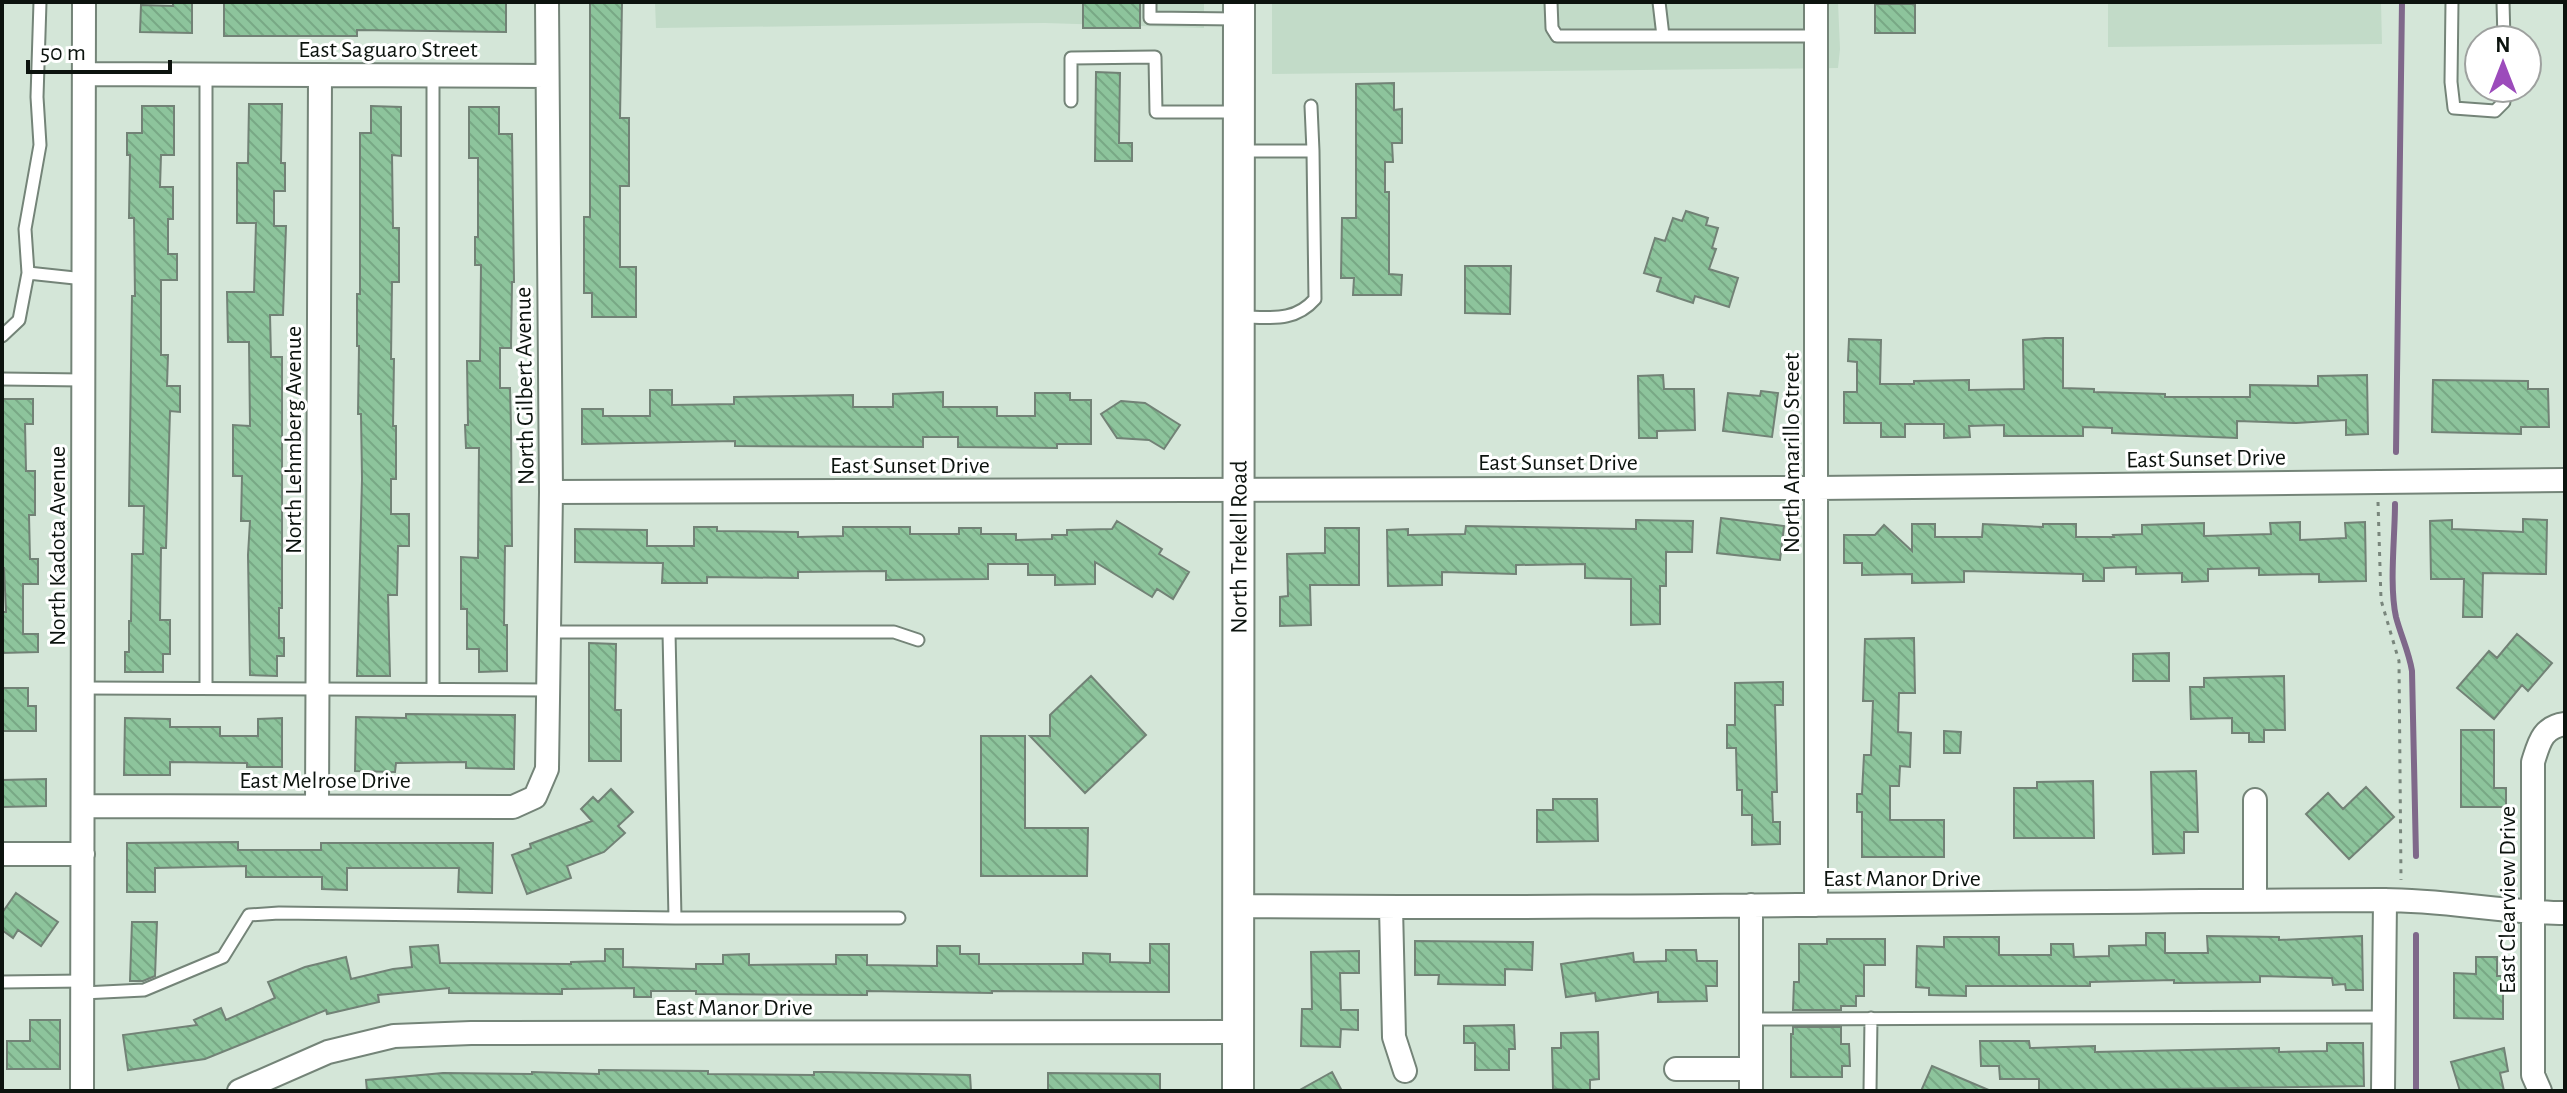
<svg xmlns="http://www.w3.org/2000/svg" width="2567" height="1093" font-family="'Alegreya Sans',sans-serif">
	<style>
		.built { fill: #c2dbc8 }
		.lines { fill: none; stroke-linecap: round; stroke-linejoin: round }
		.stream { stroke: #7f688a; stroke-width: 6 }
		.building { fill: url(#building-back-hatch); stroke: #728276; stroke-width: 2 }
		.lane-casing { stroke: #748478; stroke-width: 15 }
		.street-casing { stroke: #748478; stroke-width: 26 }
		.secondary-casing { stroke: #748478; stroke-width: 34 }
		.path { stroke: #79867c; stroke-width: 3; stroke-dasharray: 4 6; stroke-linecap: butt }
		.lane { stroke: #fff; stroke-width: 11 }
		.street { stroke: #fff; stroke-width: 22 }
		.secondary { stroke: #fff; stroke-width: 30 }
		.labels { text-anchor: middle; stroke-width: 6; stroke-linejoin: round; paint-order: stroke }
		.street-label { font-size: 24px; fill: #0c130e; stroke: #fff }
	</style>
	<defs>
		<pattern id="building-back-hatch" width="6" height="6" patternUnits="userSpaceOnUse" patternTransform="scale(2)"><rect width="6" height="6" fill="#8dc49c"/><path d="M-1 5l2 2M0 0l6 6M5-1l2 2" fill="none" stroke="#78a885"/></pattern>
	</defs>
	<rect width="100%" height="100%" fill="#d4e6d8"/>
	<path class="built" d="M655 2H1204V28L1045 23 656 28Z
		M1272 2H1838L1840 49 1838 68 1272 74Z
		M2108 2H2381L2382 44 2108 47Z"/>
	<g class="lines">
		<path class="stream" d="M2396 452 2402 2
			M2395 504C2395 537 2389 585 2396 617 2401 636 2409 652 2412 671L2416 856
			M2416 935V1091"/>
	</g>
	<path class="building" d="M173 2H192V33L140 32 141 5 173 6Z
		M224 2H506V32L357 30V36H224Z
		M590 2H622L620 118H629V186H620V267H636V317H592V293H584V217H590Z
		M1083 2H1140V28H1083Z
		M1875 4H1915V33H1875Z
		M1096 72 1120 73 1119 143H1132V161H1095Z
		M1394 83V110L1402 109V143H1392L1393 162H1385V192H1389V274L1402 275 1401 295H1353L1354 278H1341L1342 218H1356V84Z
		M249 104H282L281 163H285V191H274V226H286L283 315H270L271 357H282V608H279V638H284V656H277V676L250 675 248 555 250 521H241L242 476H233V425L250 426 249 342H228L227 292H254L256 223H237V163H248Z
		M142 106H174V155H161L160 187H173V219H168V254H177V280H161V355H168L167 386H180V412L170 411 166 548H161L160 620H170V654H163V672H125V652H129V621H131L132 554H143L144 506H129L132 296H135L134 218H129L130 155H127V133H142Z
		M371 106 401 107V156L392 155 393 228H399V282H392L391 359H394L393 426H396V479H391V514H409V546H398L397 595H388L390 676H357L362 479 361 414H358L359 346H357V294H360V133H371Z
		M469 107H499V134H512L514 282H512L511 348H500V388H510L511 425 512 546H505L504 625H507V671L479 672V649H467V609H461V557L478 558 479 448H466L465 425H468L467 361H480L481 265H475V237H478V158H469Z
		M1686 211 1708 218 1706 225 1718 228 1712 248 1716 249 1709 269 1738 278 1729 307 1695 296 1693 303 1657 291 1661 278 1644 273 1655 238 1665 241 1673 218 1682 221Z
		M1465 266H1511L1510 314 1465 313Z
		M2045 338H2063V388L2094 389V392L2165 394V397H2250V385L2318 386V376L2367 375 2368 434 2346 435V420L2296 423 2237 421V438L2112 433V428L2083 427V436H2004V425L1969 426 1970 437 1944 438V424H1905V437H1881V423H1844V392H1857V362L1848 361 1849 339 1881 340 1880 384H1914V381L1969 380V390L2024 389 2023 340Z
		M1663 375 1664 389H1694L1695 430 1657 431V438H1639L1638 376Z
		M2433 380 2528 381V389H2548L2549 427H2521V434L2432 432Z
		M650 390H672V405L734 404V397L853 395V407H893V394L943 392V407H997V416H1035V393H1070V400H1091V444H1057V448L958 447V437H923V447L735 446V441L582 444V409H603V416H650Z
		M1761 391 1778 393 1772 437 1723 431 1728 393 1760 396Z
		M2 399H33V424H25L26 471H35V515H29L30 559H38V584H23V634H38V652L2 653V612H6L4 568H2Z
		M1121 401 1145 403 1180 425 1164 449 1149 440 1117 438 1101 414Z
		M1721 518 1784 526 1780 560 1717 553Z
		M2523 519 2547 520 2546 574 2483 573 2482 617H2463L2464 579H2431L2430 521 2452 520V529L2523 532Z
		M1636 520 1693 521 1692 552H1666V586H1660V624L1631 625V579L1585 578V564L1516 565V574L1442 572V585L1388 586 1387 530 1408 529V535L1465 534 1466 526 1636 529Z
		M1117 521 1162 549 1159 554 1189 572 1173 599 1157 589 1152 597 1095 562V584L1055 585V575H1028V564H988V579L886 580V571L798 572V578L707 577V583H662L663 563 575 562V529L647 530V546H694V527H717V531L798 532V537L843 536V527H910V534H959V528H981V534H1016V540L1052 539V535H1067V530L1112 529Z
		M2300 522V540L2346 538 2345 523 2365 522 2366 581 2319 582V574L2259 575V568L2208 569V581L2182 582V573L2136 574V567L2104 568V581H2083V574L1964 571V582L1912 583V574L1862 575V563H1844V535H1875L1884 525 1912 551V524H1935V537H1982L1983 524 2043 527V524H2076V537H2114L2113 535 2142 534V525L2204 523V536L2271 534 2270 523Z
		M1325 528H1359V585H1310L1311 625 1280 626V597L1288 596 1287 554 1325 553Z
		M2517 634 2552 663 2528 691 2522 685 2494 719 2457 688 2489 651 2497 658Z
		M1914 638 1915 693H1899L1898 732 1911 733 1910 767 1900 766 1899 786H1890V820H1944V857H1862V812H1857V794H1862L1864 755H1871L1873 701H1863L1865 639Z
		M589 643 616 644 615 710H621V761H589Z
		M2169 653V681H2133V654Z
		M1091 676 1146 735 1085 793 1030 736H1050V715Z
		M2284 676 2285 730H2264V742H2249V733H2232V718L2191 719 2190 687H2204V678Z
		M1783 682V705H1775L1777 792H1772L1773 822H1780V844L1752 845V815H1742V790H1737L1736 748H1727V725H1735V683Z
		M2 688H28V706H36V731H2Z
		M406 714 515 715 514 769 466 768V762L396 763 395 772 355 771 356 717 406 718Z
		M125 718 170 719V727H220V736H258V719L282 718V767H247V763L170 762V775H124Z
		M2461 730H2494V788H2506V807H2461Z
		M1944 731 1961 732 1960 753H1944Z
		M981 736H1025V828H1088L1087 876H981Z
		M2196 771 2198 832H2184V853L2153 854 2151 772Z
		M46 779V806L2 807V780Z
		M2093 781 2094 838H2014V788H2037V782Z
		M2366 787 2394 817 2349 859 2306 814 2328 793 2343 809Z
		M611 789 633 812 618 826 625 833 604 852 567 866 571 878 527 894 512 855 531 848 530 844 592 821 581 809 593 797 598 802Z
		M1553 799H1597L1598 841 1537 842V810H1553Z
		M238 842V850H321V843H493L492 893 458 892 459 868H347V890L322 889V877H246V866L155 868V892H127V843Z
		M16 893 58 922 41 946 18 930 13 938 2 930V913Z
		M132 922H157L155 976 143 981H130Z
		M2146 933H2165V953H2208L2207 936 2279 937V940L2362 936 2363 990H2346L2345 984 2333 985 2332 978 2260 976V982L2174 983V980L2090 982V986H1966V996L1929 995V988L1916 987 1917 946 1944 947V937H1999V955H2051V944H2073L2074 957 2109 956V946L2146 945Z
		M1827 939H1885V965H1864V996H1856V1006H1841V1010H1793L1794 982H1799V944H1827Z
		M1415 941 1533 942 1532 970 1505 969V985L1438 984 1439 975H1415Z
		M1150 944H1169V992L992 991V993L867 991V995L696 994V991H651V997H634V988L562 989V994L449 993V988L378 995 379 1002 327 1014 326 1010 205 1059 128 1070 123 1035 197 1025 194 1020 221 1008 226 1020 275 998 268 982 305 967 346 957 351 979 393 969 412 967 410 947 438 945 440 963 571 964V962L605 961V949H623V967L696 969V964H723V955L749 954V965L836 964V955H867V965L937 966V946H960V954H979V964H1083V953L1110 954V962L1150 963Z
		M1666 950H1696L1697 961H1717V986H1706L1707 1001 1658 1002V992L1596 1001 1595 993 1566 997 1561 964 1633 953 1634 962 1666 961Z
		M1359 951V973H1340L1341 1010H1358V1030L1341 1029 1340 1047 1301 1046 1302 1009H1312L1311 952Z
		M2476 957H2497V976H2503V1019L2454 1018V973L2476 974Z
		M30 1020H60V1069H7V1041H30Z
		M1514 1025 1515 1049H1509V1070H1475V1043H1464V1026Z
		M1793 1027H1841V1044H1849L1850 1066H1842V1077H1791V1034H1793Z
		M1598 1032 1599 1079 1590 1080V1091L1553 1089 1552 1048H1561V1033Z
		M1980 1041H2029L2030 1048 2095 1046V1052L2279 1048V1052L2327 1051V1043H2363L2364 1086 2039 1091V1079H2000L1999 1066H1981Z
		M2504 1048 2508 1071 2500 1073 2504 1091H2460L2451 1062Z
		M1932 1066 1991 1091H1921Z
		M599 1070 708 1071V1074L814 1075V1072H828L970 1075 971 1091H367L366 1080 443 1073 532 1074V1072L599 1074Z
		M1332 1072 1342 1091H1298Z
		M1048 1073 1160 1074V1091H1048Z"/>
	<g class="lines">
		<defs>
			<path id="lane" d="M1150 2V18L1237 19
				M1551 2 1552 28 1557 36H1663
				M1659 2 1663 36H1816
				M2452 2 2451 82 2454 108 2495 111 2504 102V88
				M2503 2 2504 40
				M206 74V688
				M433 75V689
				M1071 101V58L1155 57 1156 112H1238
				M1311 106 1313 151
				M1239 151H1313L1315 299C1294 323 1269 317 1239 317
				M28 273 84 279
				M2 336 19 320 28 273 25 229 40 145 37 97 40 2
				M2 379 83 380
				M549 632H894L918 640
				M669 632 675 918
				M83 688 548 690
				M2 982 83 981
				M83 993 144 990 223 957 249 915 279 913 675 918H899
				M1751 1019 2384 1017
				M1870 1091 1871 1018"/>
			<path id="street" d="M1816 2V905
				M84 74 547 76
				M551 492 1817 488 2565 480
				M2255 800V901
				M83 806 513 807 535 797 547 769 551 492 547 2
				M317 806 320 75
				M2 854H83
				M1751 905V1091
				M1239 906C1619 910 1999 901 2379 900 2441 899 2503 913 2565 913
				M1391 907 1394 1037 1405 1071
				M1676 1069H1751
				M82 1091 84 2
				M239 1091 328 1052 394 1036 471 1033 1239 1032
				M2383 1091 2385 900
				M2540 1091 2533 1075V762C2539 743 2542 727 2565 724"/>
			<g id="secondary">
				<path id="s1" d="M1238 1091 1239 2"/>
			</g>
		</defs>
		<use href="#lane" class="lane-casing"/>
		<use href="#street" class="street-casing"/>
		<use href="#secondary" class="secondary-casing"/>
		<path class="path" d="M2378 502 2381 600 2399 661 2401 880"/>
		<use href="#lane" class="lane"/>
		<use href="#street" class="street"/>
		<use href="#secondary" class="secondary"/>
	</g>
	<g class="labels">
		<g class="street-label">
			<text x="388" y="57">East Saguaro Street</text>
			<text transform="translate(524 386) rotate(-91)" y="8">North Gilbert Avenue</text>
			<text transform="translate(293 440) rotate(-90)" y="8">North Lehmberg Avenue</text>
			<text transform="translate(1791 453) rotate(-90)" y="8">North Amarillo Street</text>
			<text transform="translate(2206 458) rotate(-1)" y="8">East Sunset Drive</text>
			<text x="1558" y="470">East Sunset Drive</text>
			<text x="910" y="473">East Sunset Drive</text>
			<text transform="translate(57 546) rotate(-90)" y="8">North Kadota Avenue</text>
			<text dy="8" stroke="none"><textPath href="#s1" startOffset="544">North Trekell Road</textPath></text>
			<text x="325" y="788">East Melrose Drive</text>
			<text x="1902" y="886">East Manor Drive</text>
			<text transform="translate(2507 900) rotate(-90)" y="8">East Clearview Drive</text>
			<text x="734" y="1015">East Manor Drive</text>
		</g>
	</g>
	<rect width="2567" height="1093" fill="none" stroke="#0c130e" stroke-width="8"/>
	<g transform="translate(2503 64)"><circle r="38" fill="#ffffff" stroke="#9ea19f" stroke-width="2"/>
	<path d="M0-6L14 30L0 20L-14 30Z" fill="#9c4bbb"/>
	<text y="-12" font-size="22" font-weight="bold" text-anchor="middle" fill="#0c130e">N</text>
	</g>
	<path d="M28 60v12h142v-12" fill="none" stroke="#0c130e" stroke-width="4"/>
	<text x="40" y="60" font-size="24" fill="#0c130e" stroke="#ffffff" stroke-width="6" paint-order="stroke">50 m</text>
</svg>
